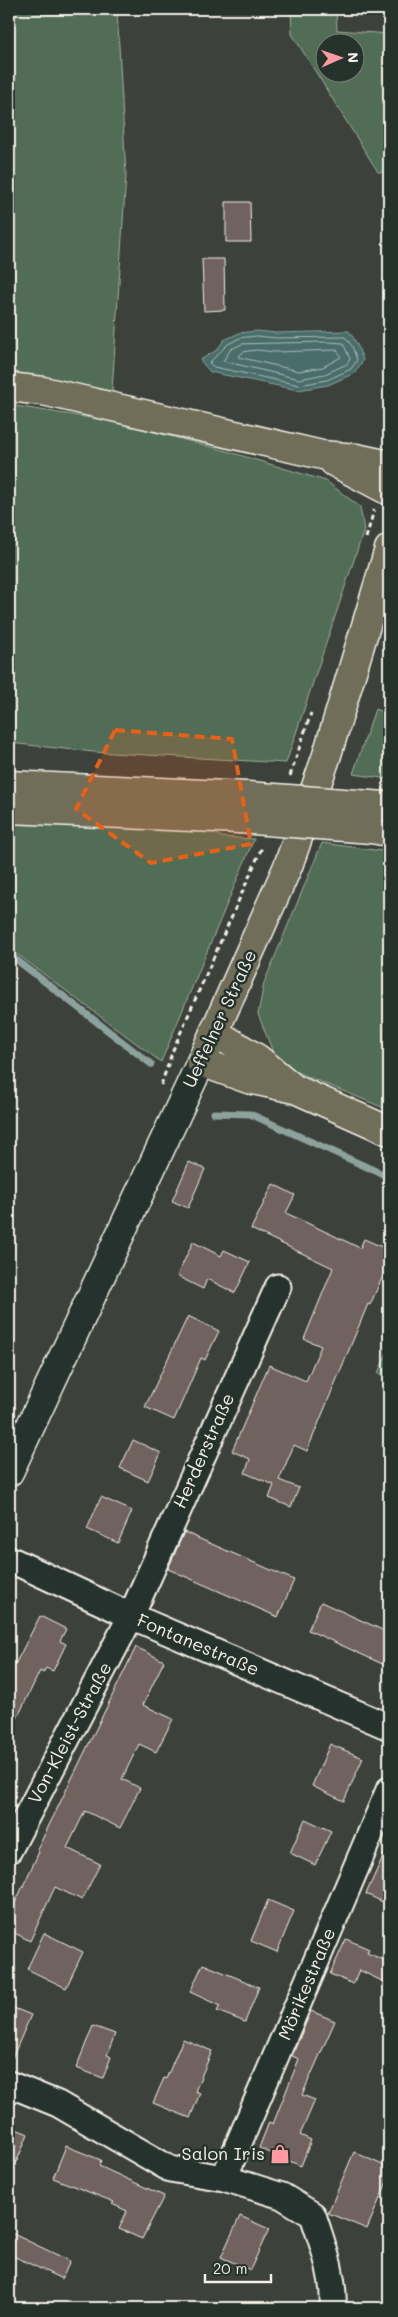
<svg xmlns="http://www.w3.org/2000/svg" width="398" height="2317" font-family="Mali,sans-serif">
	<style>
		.green { fill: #516d54; stroke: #a2af9e; fill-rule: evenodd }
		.water { fill: #486d6b; stroke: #8da29d }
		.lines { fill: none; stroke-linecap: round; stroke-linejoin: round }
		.shore { stroke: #afbcb6; stroke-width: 1 }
		.stream { stroke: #8da29d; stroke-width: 7 }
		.building { fill: #70635e; stroke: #f4f1e8 }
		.street-casing { stroke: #f4f1e8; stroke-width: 29 }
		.secondary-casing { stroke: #f4f1e8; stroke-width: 31 }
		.primary-casing { stroke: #f4f1e8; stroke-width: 31 }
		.highway-casing { stroke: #f4f1e8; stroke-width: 31 }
		.path { stroke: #f4f1e8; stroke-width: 3; stroke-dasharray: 5 4; stroke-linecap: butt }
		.street { stroke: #26332d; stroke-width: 25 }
		.secondary { stroke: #26332d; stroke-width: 28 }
		.primary { stroke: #706e59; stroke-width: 28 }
		.highway { stroke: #706e59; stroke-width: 28 }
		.highway-bridge-casing { stroke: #f4f1e8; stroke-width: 31; stroke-linecap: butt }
		.highway-bridge { stroke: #706e59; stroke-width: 28 }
		.marked { fill: #e96117; fill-opacity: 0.2; stroke: #e96117; stroke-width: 4; stroke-dasharray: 10 6; stroke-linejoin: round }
		.labels { text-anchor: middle; stroke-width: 5; stroke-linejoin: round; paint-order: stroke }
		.street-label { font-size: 18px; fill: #f4f1e8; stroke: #26332d }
		.poi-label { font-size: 18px; fill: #f4f1e8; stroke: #26332d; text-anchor: end }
	</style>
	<rect width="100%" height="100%" fill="#3c413c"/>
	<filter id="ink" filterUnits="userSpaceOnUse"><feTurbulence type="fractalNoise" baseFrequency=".02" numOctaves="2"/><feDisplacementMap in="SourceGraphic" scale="10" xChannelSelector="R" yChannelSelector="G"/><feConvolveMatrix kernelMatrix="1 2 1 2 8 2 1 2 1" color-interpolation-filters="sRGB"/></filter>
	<g filter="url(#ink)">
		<path class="green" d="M9 9H117L126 175 112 391 9 374Z
			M291 9H336L337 30 389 34V172H378L292 34ZM356 42V72H326V42Z
			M9 405 116 422 223 450 326 481 360 507 364 530 286 763 94 752 9 743Z
			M375 709 389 714V779L353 774Z
			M9 820 210 831 222 837 254 839 161 1062 9 948Z
			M322 843 389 852V1110L294 1071 274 1055 258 1014 264 983Z
			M389 1348V1378L378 1373Z"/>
		<path class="water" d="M257 331 276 333 349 331 357 344 363 360 355 373 328 385 298 390 210 372 200 360 217 350 224 340 239 333Z"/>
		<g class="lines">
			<path class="shore" d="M257 336 276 338 345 337 352 346 357 360 351 369 327 380 299 385 214 367 209 363 228 344 240 338Z
				M328 342 343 343 350 359 347 364 325 374 299 379 223 361 231 349 242 344Z
				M257 350 276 352 337 350 341 357 323 367 299 371 238 357 243 352Z"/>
			<path class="stream" d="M9 954 151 1064
				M214 1113 250 1114 389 1177"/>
		</g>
		<path class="building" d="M226 202H250L251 242H226Z
			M202 259H224L225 310 204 311Z
			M189 1162 205 1169 188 1208 172 1201Z
			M273 1184 295 1195 286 1213 360 1248 364 1239 389 1250V1260L382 1278 370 1305 368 1304 307 1451 294 1445 279 1480 299 1488 291 1507 269 1498 274 1485 245 1473 250 1459 232 1451 269 1365 306 1381 321 1346 304 1339 333 1268 251 1229Z
			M193 1242 221 1256 224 1250 250 1262 235 1293 207 1279 203 1289 177 1276Z
			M188 1316 219 1331 205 1360 201 1358 174 1420 145 1407Z
			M133 1440 161 1453 148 1481 120 1468Z
			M101 1497 132 1511 118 1543 87 1529Z
			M184 1532 294 1580 278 1617 168 1569Z
			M321 1602 389 1633V1667L308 1630Z
			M40 1616 66 1629 60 1641 66 1644 53 1671 46 1668 43 1673 40 1671 9 1735V1676Z
			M136 1647 164 1661 143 1705 173 1719 156 1752 139 1744 122 1779 140 1788 120 1828 85 1811 67 1848 100 1864 82 1900 55 1887 30 1941 9 1930V1916L39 1852 37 1850Z
			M330 1744 363 1758 344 1801 312 1786Z
			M305 1819 331 1831 315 1865 290 1853Z
			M389 1843V1905L366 1894Z
			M268 1900 294 1911 277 1952 251 1941Z
			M44 1933 83 1952 66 1988 27 1969Z
			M346 1939 369 1949 367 1953 389 1962V1970L384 1982 359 1970 353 1984 330 1974Z
			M203 1964 259 1987 245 2022 217 2011 220 2006 190 1992Z
			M9 2006 31 2015 9 2065Z
			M311 2011 335 2021 302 2095 315 2100 300 2135 311 2140 301 2166 259 2148 269 2122 273 2124 299 2059 292 2056Z
			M93 2026 115 2034 107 2055 111 2057 103 2078 76 2068Z
			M183 2039 212 2051 195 2091 200 2093 190 2118 153 2103 164 2078 166 2079Z
			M9 2126 28 2134 9 2180Z
			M66 2146 101 2160 99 2166 164 2196 142 2239 119 2229 127 2211 112 2204 114 2202 53 2178Z
			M354 2152 389 2168V2177L367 2229 328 2213Z
			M240 2216 269 2229 250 2270 221 2257Z
			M9 2232 70 2261 62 2279 9 2254Z"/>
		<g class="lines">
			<defs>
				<path id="street" d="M9 1559 131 1616 389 1727
					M9 1850 131 1616 278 1287
					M9 2084 58 2104 170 2169 224 2178 282 2196 313 2215C323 2246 335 2276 333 2308
					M224 2178 389 1790"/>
				<path id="secondary" d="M9 1472 201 1062"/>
				<path id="primary" d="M201 1062 288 866 326 758 389 549"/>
				<path id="highway" d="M9 387 43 391 322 455 356 458 389 465
					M334 462 389 491
					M9 785 247 796
					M9 809 238 819
					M371 829 389 832
					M214 1032 258 1059 292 1087
					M201 1062 248 1079 295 1089 389 1131"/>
			</defs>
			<use href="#street" class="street-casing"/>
			<use href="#secondary" class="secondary-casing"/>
			<use href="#primary" class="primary-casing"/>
			<use href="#highway" class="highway-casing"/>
			<path class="path" d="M366 538 374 510
				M290 776 311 713
				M161 1085 173 1050 263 845"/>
			<use href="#street" class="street"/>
			<use href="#secondary" class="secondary"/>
			<use href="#primary" class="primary"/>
			<use href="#highway" class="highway"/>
			<defs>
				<path id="highway-bridge" d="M247 796 385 806
					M238 819 371 829"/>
			</defs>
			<use href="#highway-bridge" class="highway-bridge-casing"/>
			<use href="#highway-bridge" class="highway-bridge"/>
		</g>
	</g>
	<path class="marked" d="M115 730 232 739 251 844 151 863 76 809Z"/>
	<defs>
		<symbol id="shop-bare" viewBox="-9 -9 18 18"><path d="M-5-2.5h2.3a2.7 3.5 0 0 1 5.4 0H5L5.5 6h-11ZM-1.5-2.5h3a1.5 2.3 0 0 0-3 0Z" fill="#ff9aa2" stroke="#26332d" stroke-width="2.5" paint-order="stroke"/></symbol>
	</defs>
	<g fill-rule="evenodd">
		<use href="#shop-bare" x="266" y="2140" width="28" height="28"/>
	</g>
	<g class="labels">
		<g class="street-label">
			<text transform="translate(220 1019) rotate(-65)" y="6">Ueffelner Straße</text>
			<text transform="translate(204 1451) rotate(-66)" y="6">Herderstraße</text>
			<text transform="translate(198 1645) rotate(23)" y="6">Fontanestraße</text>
			<text transform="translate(70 1733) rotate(-62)" y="6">Von-Kleist-Straße</text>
			<text transform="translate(307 1984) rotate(-67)" y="6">Mörikestraße</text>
		</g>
		<g class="poi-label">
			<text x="265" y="2160">Salon Iris</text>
		</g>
	</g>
	<rect width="398" height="2317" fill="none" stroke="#26332d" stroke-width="30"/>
	<rect x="15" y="15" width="368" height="2287" fill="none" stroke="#f4f1e8" stroke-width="2" filter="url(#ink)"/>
	<g transform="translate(340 58) rotate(88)"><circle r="24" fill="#26332d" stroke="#787f78"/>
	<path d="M0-4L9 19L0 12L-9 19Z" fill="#ff9aa2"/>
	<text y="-8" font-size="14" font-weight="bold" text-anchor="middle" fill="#f4f1e8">N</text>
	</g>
	<path d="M205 2274v8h66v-8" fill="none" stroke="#f4f1e8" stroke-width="2.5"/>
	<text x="213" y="2274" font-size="15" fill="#f4f1e8" stroke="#26332d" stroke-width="4" paint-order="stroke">20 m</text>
</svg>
